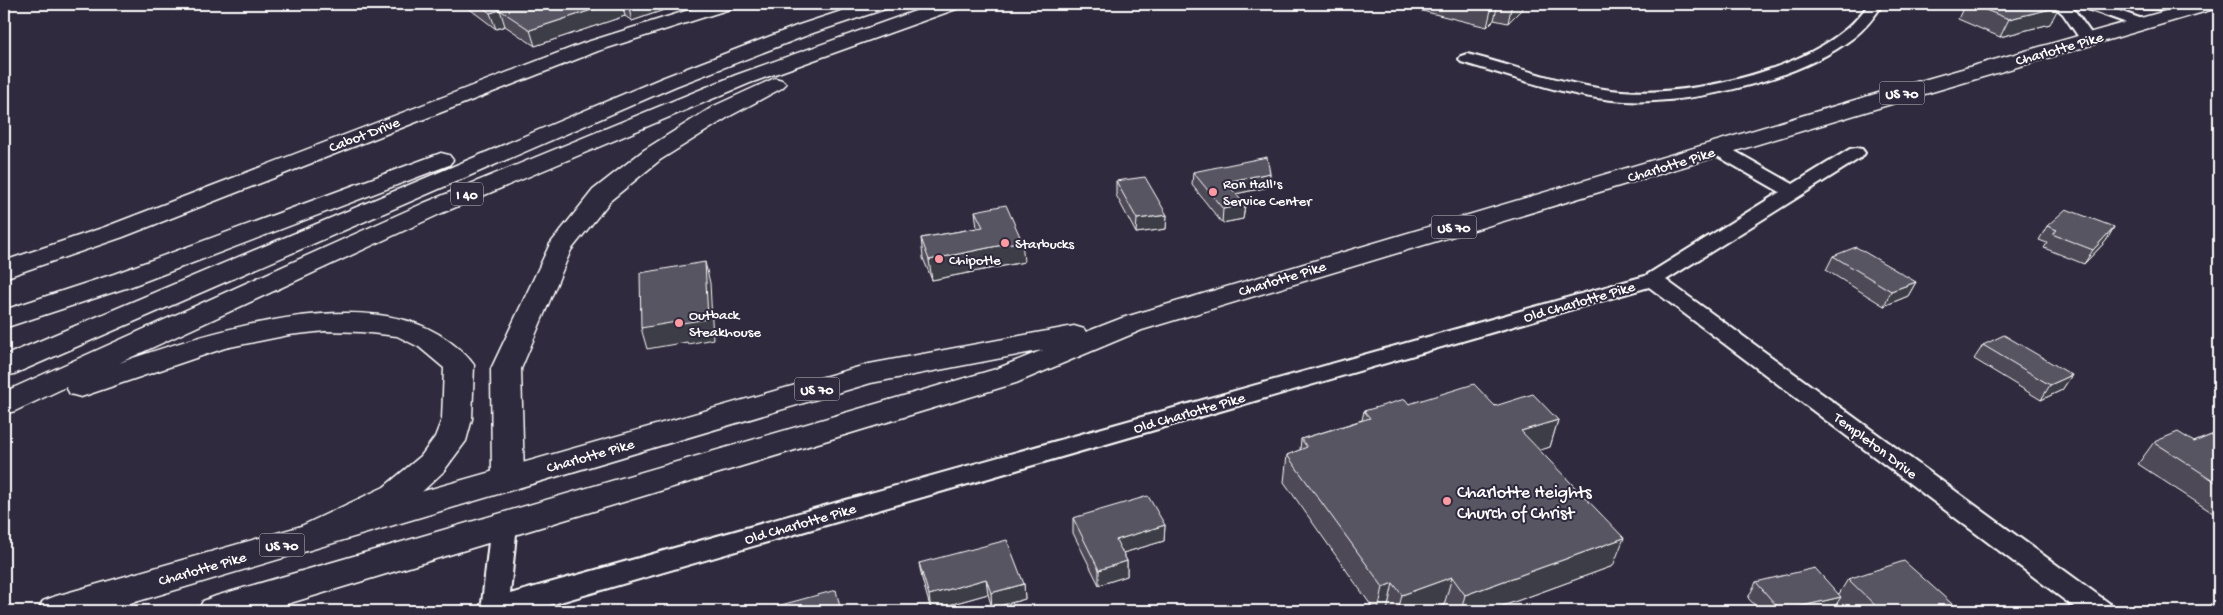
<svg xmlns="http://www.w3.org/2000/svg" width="2223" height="615" font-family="'Gochi Hand',sans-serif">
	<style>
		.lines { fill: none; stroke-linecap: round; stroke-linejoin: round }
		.street-casing { stroke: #fff; stroke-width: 4 }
		.secondary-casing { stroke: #fff; stroke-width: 3 }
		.primary-casing { stroke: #fff; stroke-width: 3 }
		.highway-casing { stroke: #fff; stroke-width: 3 }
		.street { fill: #2f2a3d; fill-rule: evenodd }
		.secondary { fill: #2f2a3d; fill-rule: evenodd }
		.primary { fill: #2f2a3d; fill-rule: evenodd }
		.highway { fill: #2f2a3d; fill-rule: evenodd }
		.wall { fill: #4d4956; stroke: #fff }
		.shaded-wall { fill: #3e3c46; stroke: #fff }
		.building { fill: #595564; stroke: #fff }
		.poi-dot { fill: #ff9aa2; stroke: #2f2a3d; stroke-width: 2 }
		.labels { text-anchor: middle; stroke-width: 4; stroke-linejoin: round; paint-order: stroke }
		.shield { fill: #2f2a3d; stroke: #c1bfc5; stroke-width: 1 }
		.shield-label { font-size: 14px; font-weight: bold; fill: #fff }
		.street-label { font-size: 15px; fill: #fff; stroke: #2f2a3d }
		.poi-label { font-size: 15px; fill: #fff; stroke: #2f2a3d; text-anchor: start }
		.near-poi-label { font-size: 18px; fill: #fff; stroke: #2f2a3d; text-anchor: start }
	</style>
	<rect width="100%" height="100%" fill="#2f2a3d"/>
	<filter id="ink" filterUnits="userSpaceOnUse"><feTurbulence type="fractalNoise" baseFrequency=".02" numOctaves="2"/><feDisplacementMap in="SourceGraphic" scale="10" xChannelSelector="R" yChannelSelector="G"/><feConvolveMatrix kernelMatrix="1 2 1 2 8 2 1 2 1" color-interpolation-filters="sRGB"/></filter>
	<g filter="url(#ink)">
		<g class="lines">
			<defs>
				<path id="street" d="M1869 4H1883C1875 16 1865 29 1853 38 1797 81 1682 108 1612 100 1561 95 1511 76 1461 62L1459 59 1461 56 1467 54C1515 66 1562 84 1611 90 1679 99 1793 74 1846 29 1855 22 1862 13 1869 4Z
					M2052 4H2068L2073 8 2095 39 2092 42H2082L2063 14Z
					M2080 4H2100L2148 21 2150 24 2148 27H2138L2082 7Z
					M2136 4H2204L2207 7 2200 11 2143 8Z
					M1718 144 1724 145 1793 184 1850 149 1856 148 1862 149 1865 153 1862 157 1666 280 2109 603 2113 611H2079L1649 287 529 611H477L482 603 491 524 495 517 504 514 513 517 517 524 510 594 1645 276 1780 192 1712 153 1709 149 1712 145Z"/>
				<path id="secondary" d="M708 4H735L733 8 598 51 123 237 4 278V261L105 227 584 43Z"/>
				<path id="primary" d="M2190 4H2219L2217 8 1908 99 1142 330 1016 383 264 611H198L203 601 216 596 996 369 1043 350 871 383 105 611H38L43 601 56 596 869 364 1074 326 1084 329 1086 332 1122 318 1892 89Z"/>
				<path id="highway" d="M863 4H890L888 8 813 33 676 86 14 374 4 376V356L662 78 799 25Z
					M935 4H961L959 8 750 83 442 213 119 363C205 333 369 280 449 341 458 348 467 355 474 365L472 419 466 441 443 472 408 505 321 546 309 550 297 546 292 537 297 528 384 487 421 456 435 437 442 419 444 368 419 347 397 336 361 332 325 331 289 335 225 348 81 397 70 394 66 387 15 411 4 414V392L424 203 736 75Z
					M775 78 782 80 786 84 782 88 730 116 660 160 611 200 571 250 521 369 524 478 519 486 508 490 497 486 492 478 491 369 550 244 593 190 644 150 714 106Z
					M441 153 449 155 453 160 449 165 132 286 4 328V310L114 274Z"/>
			</defs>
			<use href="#street" class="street-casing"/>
			<use href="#secondary" class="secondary-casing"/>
			<use href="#primary" class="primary-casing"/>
			<use href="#highway" class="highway-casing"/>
			<use href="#street" class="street"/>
			<use href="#secondary" class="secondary"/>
			<use href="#primary" class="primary"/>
			<use href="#highway" class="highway"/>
		</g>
		<path class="wall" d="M466 4H681L632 21 625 16 535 46 505 26 496 29 467 7Z
			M1394 4H1523L1522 9 1508 23 1494 20 1487 27Z
			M1965 4H2051L2050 24 2000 37 1958 19Z
			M1193 172 1270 173 1269 187 1235 194 1245 205 1243 219 1222 223 1192 185Z
			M1116 181 1167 215 1166 229 1136 233 1116 195Z
			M975 211 1024 262 932 280 923 258 921 238 977 228Z
			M2047 226 2114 227 2106 241 2084 264 2044 248 2047 243 2039 240Z
			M1833 256 1916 282 1908 296 1884 306 1826 270Z
			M1983 345 2072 375 2062 390 2041 400 1974 359Z
			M1409 404 1495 406 1558 420 1550 447 1539 450 1613 566 1489 611H1449L1444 605 1428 611H1375L1284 482 1287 455 1300 450 1301 439 1362 420 1364 411Z
			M2219 432V517L2138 464 2154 442H2194Z
			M1073 518 1165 525 1164 541 1123 553 1127 561V576L1099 585 1073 533Z
			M919 563 1024 584 1025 599 992 608 988 594 931 610 922 579Z
			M1848 579 1960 611H1845L1837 603 1832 611H1760L1748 598 1756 582 1839 594Z"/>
		<path class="shaded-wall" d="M610 4H622L625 16 535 46 530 30Z
			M631 4H681L632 21 628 5Z
			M1498 4 1494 20 1487 27 1491 10Z
			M1512 4H1523L1522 9 1508 23Z
			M2059 7 2050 24 2000 37 2009 19Z
			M500 10 505 26 496 29 490 13Z
			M1270 173 1269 187 1225 196 1226 182Z
			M1245 205 1243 219 1222 223 1223 209Z
			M1167 215 1166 229 1136 233 1137 219Z
			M2114 227 2106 241 2084 264 2093 250Z
			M1022 241 1024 262 932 280 929 260Z
			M705 262 710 283 713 339 688 344 687 342 647 349 641 328Z
			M1916 282 1908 296 1884 306 1891 291Z
			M2072 375 2062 390 2041 400 2050 385Z
			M1558 420 1550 447 1513 459 1521 431Z
			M1165 525 1164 541 1116 555V540Z
			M1624 538 1613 566 1489 611H1461L1465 595Z
			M1127 561V576L1099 585V570Z
			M1452 577 1444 605 1428 611H1398L1402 595Z
			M986 579 988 594 931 610 929 595Z
			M1393 583 1387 611H1378L1383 587Z
			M1024 584 1025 599 992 608 991 593Z
			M1841 597 1832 611H1781Z"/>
		<path class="building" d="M478 4H610L530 30 500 10 490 13Z
			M1466 4H1497L1491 10Z
			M1500 4H1514L1511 6Z
			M1970 4H2051L2059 7 2009 19Z
			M1267 157 1270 173 1226 182 1245 205 1223 209 1193 172Z
			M1145 177 1167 215 1137 219 1116 181Z
			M1006 205 1022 241 929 260 921 238 983 227 975 211Z
			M2066 209 2114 227 2093 250 2052 234 2057 230 2047 226Z
			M1856 247 1916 282 1891 291 1833 256Z
			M705 262 708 319 682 323V321L641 328 640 273Z
			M2004 335 2072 375 2050 385 1983 345Z
			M1474 384 1495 406 1533 394 1558 420 1521 431 1624 538 1465 595 1452 577 1402 595 1393 583 1383 587 1287 455 1307 447 1301 439 1370 418 1364 411 1405 399 1409 404Z
			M2178 432 2194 442 2219 432V484L2154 442Z
			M1148 496 1165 525 1116 540 1127 561 1099 570 1073 518Z
			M1007 540 1024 584 991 593 986 579 929 595 919 563Z
			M1904 561 1960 611H1881L1848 579Z
			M1815 568 1841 597 1781 611 1756 582Z
			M836 590 841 611H759Z"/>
	</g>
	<g class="poi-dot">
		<circle cx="1213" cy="192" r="5"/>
		<circle cx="1005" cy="243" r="5"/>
		<circle cx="939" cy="259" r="5"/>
		<circle cx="679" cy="323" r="5"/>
		<circle cx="1447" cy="501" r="5"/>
	</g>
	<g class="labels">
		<g class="shield">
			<rect x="1879.5" y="81.5" width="45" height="23" rx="4"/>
			<rect x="451" y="182.5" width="32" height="23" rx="4"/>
			<rect x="1431.5" y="215.5" width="45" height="23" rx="4"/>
			<rect x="794.5" y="377.5" width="45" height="23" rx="4"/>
			<rect x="259.5" y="533.5" width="45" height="23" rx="4"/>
		</g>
		<g class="shield-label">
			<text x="1902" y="98">US 70</text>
			<text x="467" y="199">I 40</text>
			<text x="1454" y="232">US 70</text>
			<text x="817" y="394">US 70</text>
			<text x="282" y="550">US 70</text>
		</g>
		<g class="street-label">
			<text transform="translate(2059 48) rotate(-16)" y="5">Charlotte Pike</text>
			<text transform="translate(364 134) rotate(-21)" y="5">Cabot Drive</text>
			<text transform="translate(1671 164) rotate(-17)" y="5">Charlotte Pike</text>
			<text transform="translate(1282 278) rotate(-17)" y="5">Charlotte Pike</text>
			<text transform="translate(1579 301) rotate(-16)" y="5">Old Charlotte Pike</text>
			<text transform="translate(1189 412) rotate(-16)" y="5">Old Charlotte Pike</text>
			<text transform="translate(1876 445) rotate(37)" y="5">Templeton Drive</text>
			<text transform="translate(590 455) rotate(-16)" y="5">Charlotte Pike</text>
			<text transform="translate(800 523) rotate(-16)" y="5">Old Charlotte Pike</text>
			<text transform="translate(202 568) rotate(-16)" y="5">Charlotte Pike</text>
		</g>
		<g class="poi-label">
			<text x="1223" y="188">Ron Hall's<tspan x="1223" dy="17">Service Center</tspan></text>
			<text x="1015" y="248">Starbucks</text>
			<text x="949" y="264">Chipotle</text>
			<text x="689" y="319">Outback<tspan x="689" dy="17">Steakhouse</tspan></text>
		</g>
		<g class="near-poi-label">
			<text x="1457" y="497">Charlotte Heights<tspan x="1457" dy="21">Church of Christ</tspan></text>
		</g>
	</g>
	<rect width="2223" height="615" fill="none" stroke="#2f2a3d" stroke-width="20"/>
	<rect x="10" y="10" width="2203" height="595" fill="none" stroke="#fff" stroke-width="2" filter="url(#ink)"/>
</svg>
